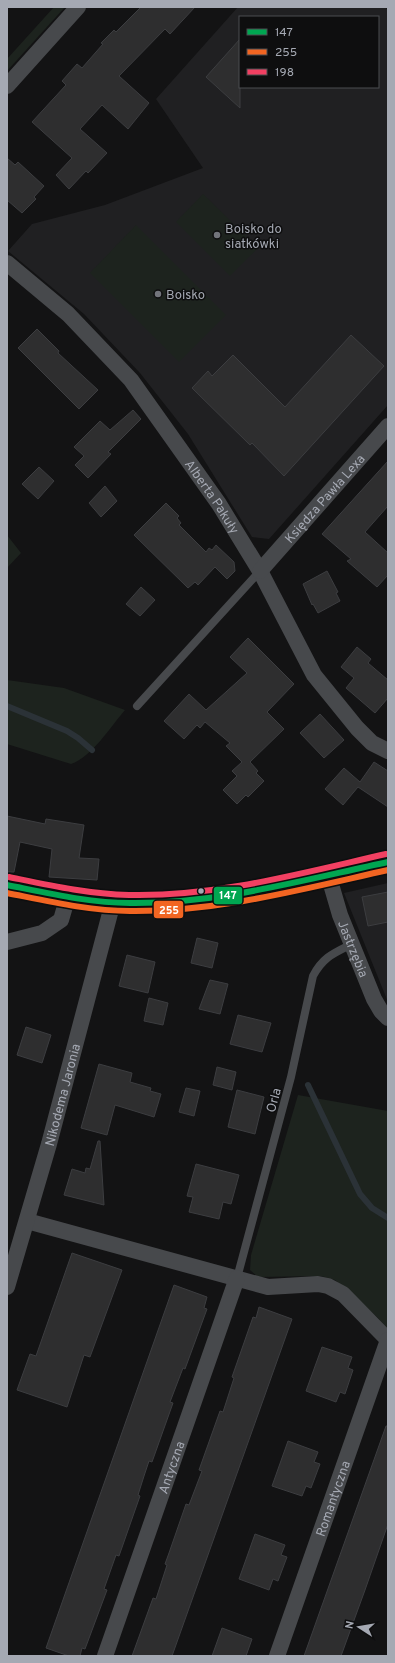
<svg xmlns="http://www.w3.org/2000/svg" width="395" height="1663" font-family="Overpass,sans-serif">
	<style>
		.built { fill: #202022; fill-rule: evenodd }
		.green { fill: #1d231e }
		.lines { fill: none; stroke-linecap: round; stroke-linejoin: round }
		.stream { stroke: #2b3237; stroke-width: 6 }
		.building { fill: #2e2e2f; stroke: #3c3d40 }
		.lane { stroke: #47494c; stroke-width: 8 }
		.street { stroke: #47494c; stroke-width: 16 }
		.secondary { stroke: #4b4d50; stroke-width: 22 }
		.bus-1-casing { stroke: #0e0e0f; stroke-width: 9 }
		.bus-2-casing { stroke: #0e0e0f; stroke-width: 9 }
		.bus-3-casing { stroke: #0e0e0f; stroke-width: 9 }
		.bus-1 { stroke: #00a651; stroke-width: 6 }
		.bus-2 { stroke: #f26522; stroke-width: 6 }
		.bus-3 { stroke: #f24062; stroke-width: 6 }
		.poi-dot { fill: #72747b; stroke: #0e0e0f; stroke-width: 1.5 }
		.bus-dot { fill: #a5a9b3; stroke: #0e0e0f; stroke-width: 1.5 }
		.labels { text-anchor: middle; stroke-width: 3; stroke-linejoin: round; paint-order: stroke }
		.poi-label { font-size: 13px; fill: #a5a9b3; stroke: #0e0e0f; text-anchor: start }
		.street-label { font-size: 13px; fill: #a5a9b3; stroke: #0e0e0f }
		.line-badge { stroke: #0e0e0f; stroke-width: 1.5 }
		.badge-label { font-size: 11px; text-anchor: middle; font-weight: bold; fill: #fff }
	</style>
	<rect width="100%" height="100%" fill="#131314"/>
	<path class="built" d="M238 7H385L388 10V405L269 539 252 537 188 434 140 373 84 314 8 251 32 224 105 205 203 168 156 99ZM240 17H378V87H240Z
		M388 883V1002L344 893Z"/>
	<path class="green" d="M54 7H65L7 71V59Z
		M203 194 258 248 230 276 176 222Z
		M136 225 226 315 179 362 90 273Z
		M7 535 21 553 7 568Z
		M7 680 64 688 125 710C111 726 92 757 71 764L7 744Z
		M298 1095 388 1111V1329L377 1317 335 1280 321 1276 258 1277 250 1270 251 1255Z"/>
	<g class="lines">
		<path class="stream" d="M7 706 67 731 78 738 92 750
			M308 1085 360 1194 372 1208 388 1218"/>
	</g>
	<path class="building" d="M141 7H195L170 34 165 29 119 76 149 103 128 129 102 105 80 129 107 153 88 173 86 171 69 189 56 175 72 158 32 122 66 85 62 81 77 64 82 68 103 44 101 43 114 30 116 32Z
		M240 39V108L206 77Z
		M7 158 15 165 18 162 44 186 34 197 36 199 22 213 7 200Z
		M37 329 59 351 58 353 98 390 79 409 18 348Z
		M351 335 384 366 284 476 252 443 250 445 192 388 208 371 212 376 233 355 285 407Z
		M133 410 141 419 108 452 111 454 88 478 75 465 84 456 74 447 100 421 110 430Z
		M388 461V506L365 532 388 553V575L377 587 347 561 351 559 322 534Z
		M39 467 54 481 38 499 22 484Z
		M105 486 117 501 101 517 89 503Z
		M166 503 179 516 177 518 181 523 179 525 206 552 209 548 212 550 216 545 234 562 235 571 227 579 215 567 198 585 195 582 188 588 134 535Z
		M327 571 338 592 336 593 340 601 318 613 313 604 312 605 303 584Z
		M141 587 155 600 140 616 126 604Z
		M248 638 294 684 267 712 284 729 250 762 258 771 256 773 264 781 248 797 246 795 237 804 223 790 237 776 232 771 242 762 226 746 230 743 205 722 200 728 197 725 184 739 164 721 189 694 206 710 247 673 230 657Z
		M357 647 371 659 368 663 388 680V698L375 713 346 688 354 678 341 667Z
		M320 714 344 740 324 758 300 733Z
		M374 762 388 771V807L358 787 343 805 325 789 344 768 360 782Z
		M7 816 45 824 46 819 84 825 79 858 99 859 97 880 49 877 52 849 20 842 14 872H7Z
		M388 892V922L368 926 362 897Z
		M197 938 218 943 212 968 191 963Z
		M127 955 155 962 148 993 119 986Z
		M210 980 228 984 220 1014 199 1009Z
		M149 998 168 1003 163 1025 144 1021Z
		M238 1015 271 1023 262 1052 230 1044Z
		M26 1027 51 1035 42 1063 17 1055Z
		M99 1064 132 1073 130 1082 151 1088 150 1091 161 1094 154 1117 115 1105 107 1135 81 1128Z
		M217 1067 236 1072 232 1090 213 1085Z
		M186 1088 200 1091 194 1116 179 1112Z
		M237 1090 264 1097 255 1134 228 1127Z
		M98 1141H100L104 1205 64 1195 72 1169 85 1173 86 1168 90 1169Z
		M196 1164 239 1175 231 1204 223 1202 219 1219 189 1212 193 1197 187 1196Z
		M72 1253 122 1270 90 1357 84 1355 67 1407 17 1390 30 1354 36 1356Z
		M174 1285 207 1297 204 1308 207 1309 185 1369 183 1368 170 1402 173 1403 152 1462 149 1461 144 1476 138 1495 140 1496 119 1556 116 1555 104 1589 107 1590 85 1649 82 1648 80 1656H69L46 1648Z
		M259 1307 292 1319 172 1656H132L153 1598 156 1599 167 1565 165 1564 169 1553 186 1504 189 1505 202 1471 199 1470 220 1411 223 1412 234 1378 232 1377 253 1317 256 1318Z
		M322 1347 352 1357 348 1368 353 1370 345 1394 340 1392 336 1402 306 1391Z
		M386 1426H388V1524L365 1590 341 1656H304Z
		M288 1441 318 1452 314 1462 320 1464 311 1488 306 1486 302 1496 272 1486Z
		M255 1534 285 1545 281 1555 287 1557 278 1581 273 1579 269 1590 239 1579Z
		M222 1628 252 1639 246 1656H212Z"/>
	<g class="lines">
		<path class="lane" d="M137 706 260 571
			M237 1278 291 1077 313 976C323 957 334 953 352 944"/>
		<g class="street">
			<path d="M7 86 78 7"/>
			<path id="s1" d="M7 263 68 314 131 380 219 504 260 571 314 675 357 728 372 743 388 751"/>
			<path id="s2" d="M260 571 388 426"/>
			<path id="s3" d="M328 874 340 915 374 999 381 1011 388 1018"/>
			<path d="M7 942 42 933 61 920 68 896"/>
			<path d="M27 1221 268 1287 318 1284 328 1286 343 1294 388 1340"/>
			<path id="s4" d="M7 1287 49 1144 113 902"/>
			<path id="s5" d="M105 1656 237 1278"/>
			<path id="s6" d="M277 1656 388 1340"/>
		</g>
		<path class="secondary" d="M7 885C47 893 89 902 130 903 217 904 303 880 388 862"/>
		<defs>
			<path id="bus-1" d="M7 885C47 893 89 903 130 903 218 904 303 880 388 862"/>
			<path id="bus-2" d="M7 893C47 901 89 911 130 911 218 912 303 889 388 870"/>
			<path id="bus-3" d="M9 877C48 885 88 894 129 895 216 897 302 873 386 854"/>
		</defs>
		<use href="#bus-1" class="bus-1-casing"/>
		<use href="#bus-2" class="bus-2-casing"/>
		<use href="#bus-3" class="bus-3-casing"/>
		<use href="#bus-1" class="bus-1"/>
		<use href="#bus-2" class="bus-2"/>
		<use href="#bus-3" class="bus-3"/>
	</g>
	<g class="poi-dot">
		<circle cx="217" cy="235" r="4"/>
		<circle cx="158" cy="294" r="4"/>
	</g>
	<circle class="bus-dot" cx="201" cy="891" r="3.5"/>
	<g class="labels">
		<g class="poi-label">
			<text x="225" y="233">Boisko do<tspan x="225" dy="15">siatkówki</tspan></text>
			<text x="166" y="299">Boisko</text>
		</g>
		<g class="street-label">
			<text dy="5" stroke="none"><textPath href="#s1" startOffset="313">Alberta Pakuły</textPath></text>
			<text dy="5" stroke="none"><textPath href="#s2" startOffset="97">Księdza Pawła Lexa</textPath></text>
			<text dy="5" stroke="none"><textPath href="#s3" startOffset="79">Jastrzębia</textPath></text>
			<text dy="5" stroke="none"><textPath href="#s4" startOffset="200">Nikodema Jaronia</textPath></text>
			<text transform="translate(273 1100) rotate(-75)" y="5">Orla</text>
			<text dy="5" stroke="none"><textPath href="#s5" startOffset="200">Antyczna</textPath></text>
			<text dy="5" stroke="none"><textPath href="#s6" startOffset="167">Romantyczna</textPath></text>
		</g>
	</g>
	<g class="line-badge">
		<rect x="213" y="886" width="30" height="19" rx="4" fill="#00a651"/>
		<rect x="153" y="900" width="31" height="19" rx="4" fill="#f26522"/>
	</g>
	<g class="badge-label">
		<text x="228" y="899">147</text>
		<text x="169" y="914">255</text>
	</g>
	<rect width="395" height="1663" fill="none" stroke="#a5a9b3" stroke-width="16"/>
	<rect x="239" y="16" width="140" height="72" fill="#0e0e0f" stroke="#4a4c51"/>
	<rect x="247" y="29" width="20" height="6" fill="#00a651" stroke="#4a4c51"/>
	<text x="275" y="36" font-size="12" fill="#a5a9b3">147</text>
	<rect x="247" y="49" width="20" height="6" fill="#f26522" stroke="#4a4c51"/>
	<text x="275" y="56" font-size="12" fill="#a5a9b3">255</text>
	<rect x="247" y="69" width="20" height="6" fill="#f24062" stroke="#4a4c51"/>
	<text x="275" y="76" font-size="12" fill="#a5a9b3">198</text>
	<g transform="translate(359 1627) rotate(282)" stroke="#0e0e0f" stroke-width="3" paint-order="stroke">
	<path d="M0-3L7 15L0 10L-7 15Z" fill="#a5a9b3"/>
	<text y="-6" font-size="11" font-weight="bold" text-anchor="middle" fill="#a5a9b3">N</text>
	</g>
</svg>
